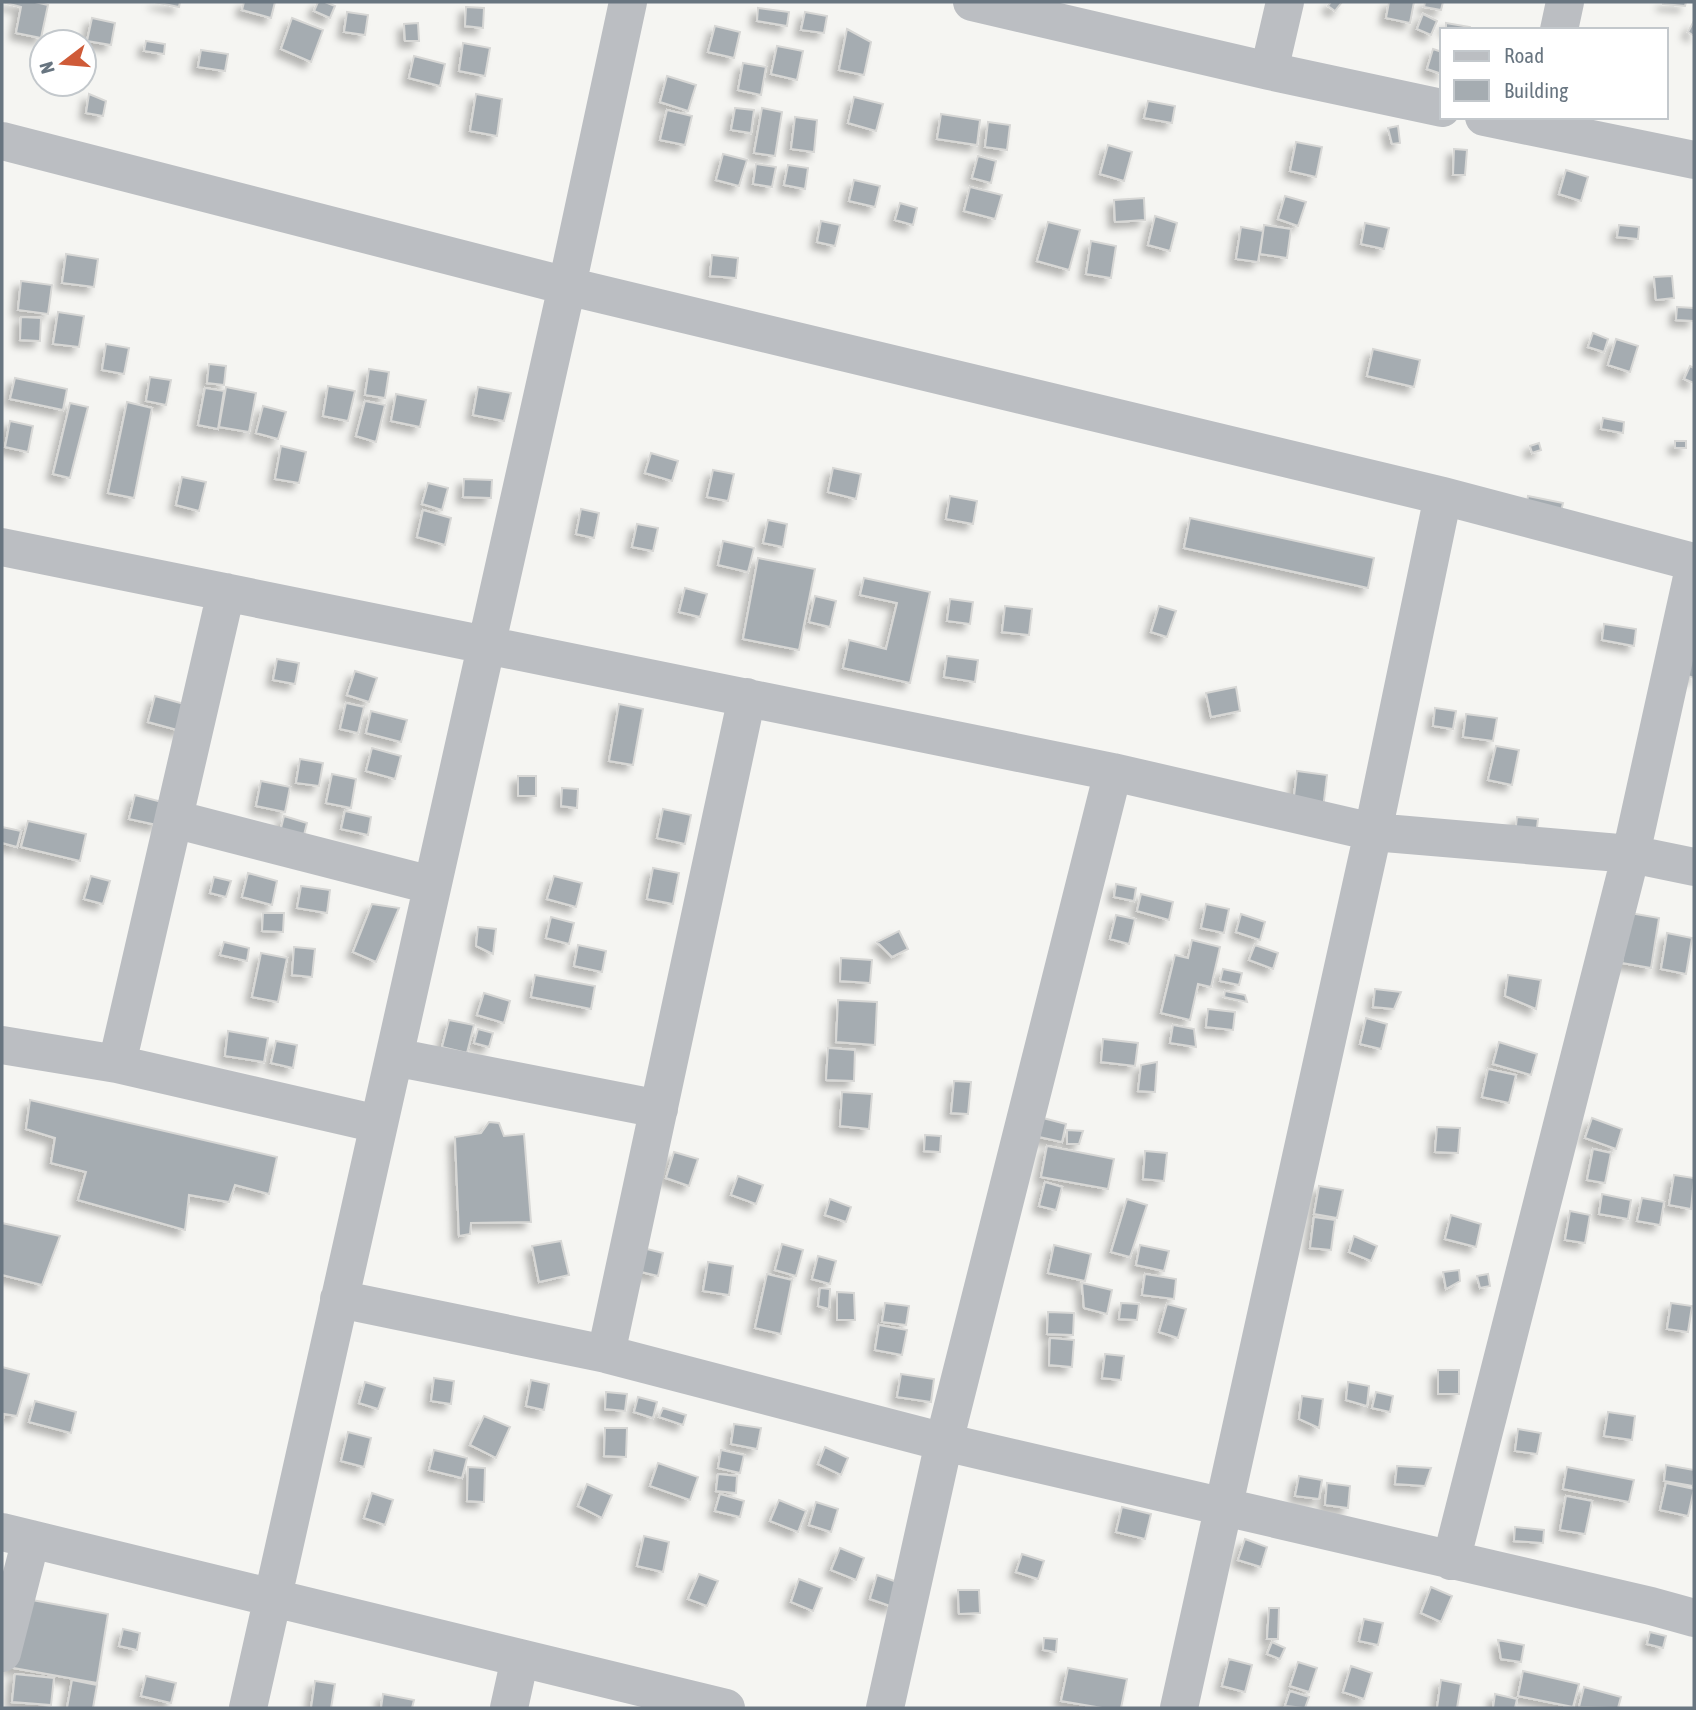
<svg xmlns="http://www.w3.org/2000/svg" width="1696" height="1710" font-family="'Asap Condensed',sans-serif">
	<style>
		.building { fill: #a5acb1; stroke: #d7d7d5; stroke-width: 2; filter: url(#shadow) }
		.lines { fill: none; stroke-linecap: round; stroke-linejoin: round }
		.minor { stroke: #bbbec2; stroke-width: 38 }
	</style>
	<defs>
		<filter id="shadow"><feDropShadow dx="-6" dy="6" stdDeviation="3.5" flood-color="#0004"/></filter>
	</defs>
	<rect width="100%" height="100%" fill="#f5f5f2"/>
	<path class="building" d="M2 2H35L48 5 41 38 16 33 21 7Z
		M154 2H180L179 7Z
		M244 2H275L271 18 242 10Z
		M318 2H325L335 6 330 18 314 11Z
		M1331 2H1342L1335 11 1328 6Z
		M1389 2H1414L1410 23 1386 18Z
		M1425 2H1443L1441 10 1424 7Z
		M1663 2H1686L1685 6 1663 4Z
		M466 7 484 8 483 28 465 26Z
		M758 8 789 12 787 26 757 21Z
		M347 12 368 15 365 35 344 32Z
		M805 12 827 16 824 33 801 30Z
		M1423 14 1437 21 1431 35 1417 29Z
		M92 18 115 23 111 45 87 41Z
		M292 18 323 30 311 62 281 49Z
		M1694 21V36L1688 32Z
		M418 23 419 41H405L404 24Z
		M1446 23 1470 27V30H1446Z
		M715 26 740 32 734 58 708 52Z
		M847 29 871 42 864 75 839 70Z
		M146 41 165 44 164 54 144 51Z
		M463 43 490 48 485 76 459 71Z
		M777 46 803 51 797 80 771 74Z
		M1433 49 1442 52V74L1427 69Z
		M201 50 228 54 225 71 198 67Z
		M414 56 445 64 440 86 409 78Z
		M743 63 766 67 761 95 738 90Z
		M667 76 696 85 688 111 660 102Z
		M89 94 106 101 103 116 86 113Z
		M476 94 502 99 497 136 470 131Z
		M854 97 883 104 876 131 848 123Z
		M1148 101 1175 106 1172 123 1144 118Z
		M735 108 754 110 751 133 731 130Z
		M762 108 782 112 775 156 754 153Z
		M667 110 692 116 685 145 660 140Z
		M941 114 980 120 977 145 937 139Z
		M795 117 817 120 814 152 791 149Z
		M988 122 1010 125 1007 150 985 147Z
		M1398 126 1400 143 1392 144 1388 128Z
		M1296 142 1322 147 1316 177 1290 171Z
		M1108 145 1132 152 1124 181 1100 174Z
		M1454 149 1467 150 1465 175H1453Z
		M723 154 747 160 739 186 716 180Z
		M978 156 996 161 991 183 972 178Z
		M756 164 776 167 772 187 753 184Z
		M788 165 808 168 805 189 784 185Z
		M1566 170 1588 177 1581 201 1559 194Z
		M854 180 880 186 875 207 849 201Z
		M970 187 1002 195 995 219 964 211Z
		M1285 196 1306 202 1298 226 1278 219Z
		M1144 198 1145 220 1115 222 1114 200Z
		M900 203 917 208 913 225 895 220Z
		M1155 216 1177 223 1170 251 1148 245Z
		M821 221 840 225 835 246 817 242Z
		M1048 222 1080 230 1069 270 1037 261Z
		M1365 223 1389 228 1384 249 1361 244Z
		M1264 225 1291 229 1287 258 1260 254Z
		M1619 225 1639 227 1638 239 1617 237Z
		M1241 227 1263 231 1258 262 1236 259Z
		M1091 241 1116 246 1111 278 1086 274Z
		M66 254 98 259 94 287 62 283Z
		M712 255 738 258 736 278 710 276Z
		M1672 276 1674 298 1656 300 1654 277Z
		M21 281 52 285 48 314 18 310Z
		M1677 307 1694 308V321L1676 320Z
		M58 312 84 316 79 347 53 344Z
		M21 317 41 318 40 341 20 340Z
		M1593 333 1608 339 1604 352 1588 347Z
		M1616 339 1638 346 1630 372 1608 365Z
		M106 344 129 348 124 374 102 370Z
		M1373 349 1420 360 1414 387 1367 376Z
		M209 364 226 366 224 385 207 383Z
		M1690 366 1694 368V383L1684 379Z
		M369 369 389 372 385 398 365 395Z
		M150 377 171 380 166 405 146 401Z
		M15 378 67 389 63 410 10 399Z
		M328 386 355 391 348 421 323 416Z
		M226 387 256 393 249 432 219 427Z
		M478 387 511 393 504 421 473 415Z
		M205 388 224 391 218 429 198 425Z
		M396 394 426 400 420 427 391 421Z
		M365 401 385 405 376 442 356 436Z
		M127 402 152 408 134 498 108 493Z
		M70 403 88 407 70 478 53 474Z
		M263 406 286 412 278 439 256 433Z
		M1603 418 1624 422 1623 433 1601 429Z
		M10 421 33 426 28 452 5 447Z
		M1675 441H1686V448H1675Z
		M1539 443 1541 450 1532 453 1530 446Z
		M281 446 306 452 299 483 275 479Z
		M651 453 678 461 672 481 645 473Z
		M833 468 861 474 856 499 828 492Z
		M713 470 734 474 728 501 707 497Z
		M182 477 206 482 199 511 176 505Z
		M464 479 492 480 491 498 463 497Z
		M428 483 448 488 442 510 422 504Z
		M950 496 977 501 973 524 946 519Z
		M1528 496 1563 503 1559 520 1525 513Z
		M581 509 599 513 594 538 576 534Z
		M423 510 451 518 445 545 417 537Z
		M1190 518 1374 558 1368 588 1184 548Z
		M768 520 787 524 783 547 763 543Z
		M637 524 658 528 653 551 632 547Z
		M723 541 754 548 748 572 718 565Z
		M758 558 815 569 799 650 743 639Z
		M864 578 930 592 910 683 843 668 849 640 886 649 897 603 860 595Z
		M685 588 707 594 700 617 679 612Z
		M815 596 836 601 830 627 809 622Z
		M950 599 973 602 970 624 947 621Z
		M1005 606 1032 609 1029 635 1002 632Z
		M1159 606 1176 611 1167 637 1151 632Z
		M1604 624 1636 629 1634 646 1602 640Z
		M1694 631V678L1681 674Z
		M947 656 978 660 975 682 944 677Z
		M277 659 299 663 295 684 273 680Z
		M355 671 377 678 369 702 347 695Z
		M1236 687 1240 711 1211 717 1206 693Z
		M155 696 188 705 181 731 148 722Z
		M346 703 364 707 358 733 340 729Z
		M619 704 643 709 633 765 609 761Z
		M1435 708 1456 711 1453 729 1433 726Z
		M371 711 407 720 401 742 366 733Z
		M1466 714 1497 718 1493 741 1463 737Z
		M1496 746 1519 750 1512 785 1488 780Z
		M372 748 401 756 395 779 366 771Z
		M300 759 323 763 319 786 296 783Z
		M1297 771 1327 775 1323 809 1293 805Z
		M332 774 356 779 351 808 326 803Z
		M518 776H536V796H518Z
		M261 781 290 787 285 812 256 806Z
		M562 788 578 789 577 808 561 806Z
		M135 795 162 802 157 825 129 819Z
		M663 809 691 815 685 844 657 838Z
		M345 811 371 817 368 835 341 829Z
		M284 816 307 823 302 843 279 836Z
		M1517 817 1538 819 1535 845 1514 843Z
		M28 821 86 834 80 861 21 847Z
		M2 827 21 831 17 847 2 843Z
		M653 868 679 873 673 904 647 899Z
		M248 873 277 881 272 905 242 897Z
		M91 876 110 881 103 904 84 899Z
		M554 876 582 883 576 907 547 899Z
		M214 877 231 881 226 897 210 893Z
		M1116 884 1136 888 1134 901 1114 897Z
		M301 886 330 890 327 913 297 908Z
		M1141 894 1173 902 1169 920 1137 911Z
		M372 904 399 908 376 962 353 952Z
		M1206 904 1229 909 1224 933 1201 928Z
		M263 913H284L283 932 262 931Z
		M1630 913 1659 918 1651 968 1622 963Z
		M1241 914 1265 922 1260 940 1236 932Z
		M1116 915 1135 919 1129 944 1110 939Z
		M551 917 574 923 569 944 546 938Z
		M478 927 496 929 493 954 476 946Z
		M899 931 908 949 892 957 877 942Z
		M1667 933 1692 938 1686 974 1661 969Z
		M1192 940 1220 947 1211 987 1198 984 1190 1020 1161 1013 1175 955 1188 958Z
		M224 942 249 948 247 961 220 955Z
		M578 945 606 951 602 972 574 966Z
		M1255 945 1278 953 1273 969 1249 960Z
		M294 947 315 949 312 977 292 975Z
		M261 953 287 958 278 1002 252 997Z
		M841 958 872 960 870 983 840 981Z
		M1223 969 1242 973 1239 985 1220 981Z
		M535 975 595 986 591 1009 531 997Z
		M1508 975 1541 980 1536 1009 1505 996Z
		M1375 989 1401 992 1394 1009 1373 1007Z
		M1225 991 1245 995 1247 1002 1224 997Z
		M484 993 510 1001 504 1023 477 1015Z
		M838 1000 877 1002 875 1045 836 1042Z
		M1208 1009 1235 1012 1233 1030 1206 1027Z
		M1366 1018 1387 1024 1381 1049 1360 1044Z
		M449 1020 474 1025 467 1053 442 1047Z
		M1173 1025 1194 1029 1196 1047 1170 1043Z
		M478 1029 493 1033 489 1047 474 1043Z
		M228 1031 268 1038 264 1062 225 1056Z
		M1103 1039 1138 1043 1135 1066 1101 1062Z
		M276 1041 297 1045 293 1068 271 1063Z
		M1499 1042 1537 1054 1531 1075 1493 1064Z
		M828 1048 855 1050 854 1081 826 1080Z
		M1157 1062 1155 1092 1138 1091 1141 1065Z
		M1488 1069 1516 1075 1509 1103 1482 1097Z
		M954 1081 971 1082 968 1114 951 1113Z
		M842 1092 872 1094 869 1129 840 1126Z
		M30 1100 277 1157 269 1194 235 1185 229 1202 189 1195 185 1230 78 1200 86 1172 51 1163 55 1138 26 1129Z
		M1043 1118 1066 1124 1062 1142 1039 1137Z
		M1592 1118 1622 1129 1616 1149 1585 1138Z
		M489 1122 499 1123 504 1136 524 1134 531 1222 471 1223 470 1234 459 1236 455 1137 481 1133Z
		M1437 1127 1460 1128 1458 1153 1435 1152Z
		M1067 1130 1083 1131 1079 1144H1067Z
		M925 1135 941 1136 940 1152 924 1151Z
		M1047 1146 1114 1159 1108 1189 1041 1177Z
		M1593 1149 1611 1153 1605 1183 1587 1180Z
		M1145 1151 1167 1153 1164 1181 1143 1179Z
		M674 1152 698 1159 689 1186 666 1178Z
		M1674 1175 1694 1178 1691 1209 1669 1205Z
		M738 1176 763 1185 756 1204 731 1195Z
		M1045 1182 1062 1187 1056 1210 1039 1206Z
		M1319 1186 1343 1190 1337 1218 1314 1214Z
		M1602 1194 1631 1200 1628 1219 1599 1214Z
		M1642 1198 1664 1202 1660 1225 1637 1221Z
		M830 1199 851 1207 846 1222 825 1215Z
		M1127 1199 1147 1205 1130 1257 1111 1252Z
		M1570 1211 1590 1215 1585 1243 1565 1240Z
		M1451 1215 1481 1224 1476 1247 1445 1239Z
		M1314 1217 1335 1220 1331 1250 1310 1248Z
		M2 1223 60 1236 42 1285 2 1275Z
		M1354 1236 1377 1246 1371 1261 1349 1252Z
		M561 1241 569 1275 539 1282 532 1246Z
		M782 1244 803 1250 796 1276 775 1270Z
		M1054 1245 1091 1254 1085 1281 1048 1273Z
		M1140 1245 1169 1251 1164 1271 1136 1265Z
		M643 1248 663 1253 658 1276 637 1271Z
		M818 1256 836 1261 830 1284 812 1279Z
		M708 1262 733 1266 729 1295 703 1291Z
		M1459 1270 1460 1281 1446 1289 1443 1272Z
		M767 1274 792 1280 781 1334 755 1328Z
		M1145 1274 1176 1279 1174 1299 1142 1295Z
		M1488 1274 1490 1286 1480 1288 1477 1276Z
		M1082 1283 1112 1290 1107 1314 1084 1308Z
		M820 1288 830 1289 829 1309 818 1306Z
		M837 1292 854 1293 855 1320H837Z
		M885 1303 909 1306 906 1325 882 1322Z
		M1121 1303 1139 1304 1137 1320 1119 1319Z
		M1671 1303 1692 1306 1688 1332 1667 1329Z
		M1167 1304 1186 1309 1178 1338 1159 1332Z
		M1048 1312 1074 1313 1073 1335 1047 1334Z
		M879 1325 907 1330 902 1355 875 1350Z
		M1050 1338 1074 1340 1072 1367 1049 1365Z
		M1105 1354 1124 1356 1121 1380 1102 1378Z
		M2 1367 29 1374 17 1416 4 1414 2 1424Z
		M1438 1370H1459V1394H1438Z
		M901 1374 934 1379 931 1402 897 1397Z
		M434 1378 454 1381 451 1404 431 1401Z
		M531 1380 549 1384 544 1410 526 1406Z
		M365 1382 385 1388 378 1409 359 1403Z
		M1348 1382 1369 1386 1367 1406 1346 1400Z
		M606 1392 627 1394 625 1411 605 1409Z
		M1376 1392 1393 1396 1390 1412 1372 1408Z
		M1302 1396 1323 1399 1319 1428 1299 1419Z
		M638 1397 657 1402 653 1418 634 1412Z
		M35 1401 76 1412 71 1433 29 1422Z
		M663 1408 686 1415 683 1425 659 1417Z
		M1608 1412 1635 1416 1632 1440 1604 1436Z
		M484 1416 510 1427 496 1458 470 1445Z
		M734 1424 761 1428 757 1449 731 1444Z
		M605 1428H627L626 1457 604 1456Z
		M1518 1429 1541 1433 1537 1454 1515 1451Z
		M348 1432 371 1438 364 1467 341 1461Z
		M825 1447 848 1458 841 1475 818 1464Z
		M434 1450 467 1458 462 1478 429 1470Z
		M721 1450 744 1455 740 1473 718 1468Z
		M658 1463 698 1477 690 1500 650 1486Z
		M1666 1465 1694 1470 1693 1486 1664 1481Z
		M1397 1466 1431 1468 1425 1486 1395 1484Z
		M468 1467 485 1468 484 1502 467 1501Z
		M1567 1467 1634 1480 1629 1502 1563 1489Z
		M718 1474 737 1476 736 1493 716 1491Z
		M1299 1476 1322 1480 1319 1499 1295 1496Z
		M1327 1483 1350 1486 1348 1508 1325 1505Z
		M1666 1483 1694 1489 1688 1516 1660 1510Z
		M587 1484 612 1495 602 1518 578 1506Z
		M372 1493 393 1500 385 1525 364 1518Z
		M720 1494 744 1501 740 1517 715 1511Z
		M1566 1496 1592 1501 1585 1534 1560 1530Z
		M779 1500 806 1511 798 1532 770 1521Z
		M816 1502 838 1509 831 1532 809 1525Z
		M1122 1507 1151 1514 1145 1539 1116 1532Z
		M1515 1527 1544 1530 1543 1543 1514 1541Z
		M644 1536 669 1542 663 1572 637 1566Z
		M1245 1539 1267 1547 1261 1567 1238 1560Z
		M840 1548 864 1558 856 1580 831 1570Z
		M1022 1554 1044 1561 1038 1579 1016 1572Z
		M699 1574 718 1581 707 1606 688 1599Z
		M877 1575 900 1583 893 1607 870 1599Z
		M799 1579 822 1588 813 1611 791 1602Z
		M1431 1587 1452 1596 1441 1622 1421 1613Z
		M958 1590H979L980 1613 959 1614Z
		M32 1600 108 1614 97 1683 8 1667Z
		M1269 1608H1279L1278 1639H1267Z
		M1364 1619 1383 1623 1378 1645 1359 1641Z
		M123 1629 140 1633 137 1650 119 1646Z
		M1650 1632 1666 1636 1663 1648 1647 1644Z
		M1044 1638 1057 1639 1056 1652 1043 1650Z
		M1498 1640 1524 1645 1521 1662 1501 1659Z
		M1272 1642 1285 1648 1280 1659 1267 1654Z
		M1229 1659 1252 1665 1245 1692 1222 1686Z
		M1298 1662 1317 1668 1309 1692 1290 1686Z
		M1351 1666 1372 1673 1364 1699 1343 1692Z
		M1068 1668 1127 1679 1121 1708H1102L1061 1701Z
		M1523 1671 1579 1684 1573 1707 1518 1696Z
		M15 1674 54 1678 51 1705 12 1702Z
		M146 1676 176 1683 171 1703 141 1696Z
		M72 1680 97 1685 93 1708H67Z
		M1441 1680 1461 1684 1457 1708H1437Z
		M315 1681 335 1684 331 1708H311Z
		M1584 1687 1621 1697 1618 1708 1579 1707Z
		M1290 1691 1309 1697 1305 1708 1285 1706Z
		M383 1694 414 1700 412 1708H381Z
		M1495 1694 1517 1699 1515 1708H1493Z"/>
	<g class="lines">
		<path class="minor" d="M972 2 1269 71 1442 108
			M1559 30 1565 2
			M1269 71 1285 2
			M1484 117 1694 160
			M2 141 567 286 1443 496 1694 562
			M2 547 1113 772 1373 832 1631 854 1694 867
			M174 819 431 885
			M2 1045 117 1064 378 1124
			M394 1057 659 1109
			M117 1064 226 592
			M339 1299 606 1354 944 1442 1651 1606 1694 1618
			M606 1354 747 697
			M2 1532 726 1708
			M1451 1561 1631 854 1694 568
			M2 1653 31 1539
			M248 1708 567 286 628 2
			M509 1708 520 1658
			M885 1708 944 1442 1113 772
			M1179 1708 1373 832 1443 496"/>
	</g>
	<rect width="1696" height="1710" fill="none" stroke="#687580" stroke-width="7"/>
	<rect x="1440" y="28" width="228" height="91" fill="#ffffff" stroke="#c3c8cc" stroke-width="2"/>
	<rect x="1454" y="51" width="35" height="10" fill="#bbbec2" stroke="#c3c8cc" stroke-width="2"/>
	<text x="1504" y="63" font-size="21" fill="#687580">Road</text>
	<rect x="1454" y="80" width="35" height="21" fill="#a5acb1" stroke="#c3c8cc" stroke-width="2"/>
	<text x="1504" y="98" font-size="21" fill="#687580">Building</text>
	<g transform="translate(63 63) rotate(254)"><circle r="33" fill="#ffffff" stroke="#c3c8cc" stroke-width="2"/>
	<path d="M0-5L12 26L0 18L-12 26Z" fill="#cf5b38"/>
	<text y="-10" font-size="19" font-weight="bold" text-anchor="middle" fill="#687580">N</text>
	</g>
</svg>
